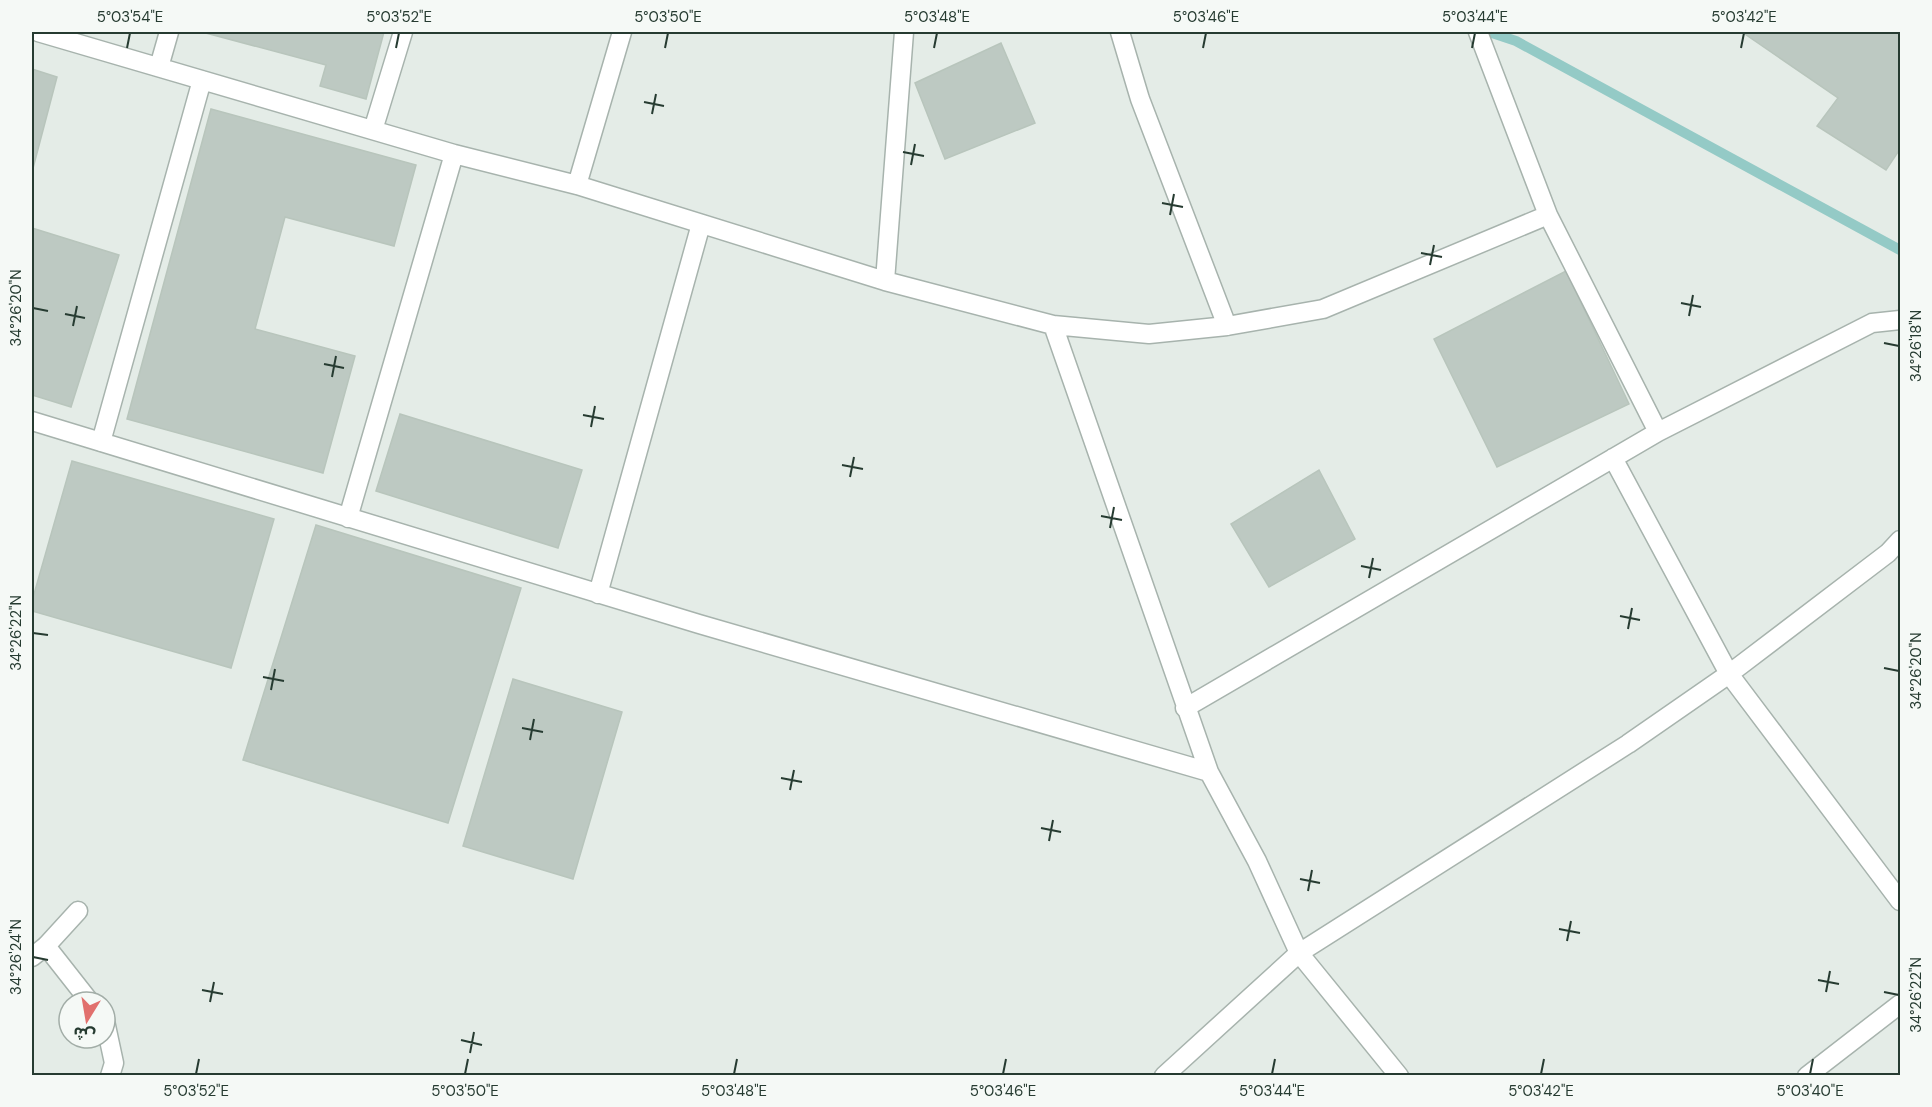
<svg xmlns="http://www.w3.org/2000/svg" width="1932" height="1107" font-family="'DM Sans','Noto Sans Arabic',sans-serif">
	<style>
		.lines { fill: none; stroke-linecap: round; stroke-linejoin: round }
		.stream { stroke: #94cac6; stroke-width: 10 }
		.building { fill: #bdc9c2; stroke: #b8c5bc; stroke-width: 1.5 }
		.service-casing { stroke: #a7b3ad; stroke-width: 21 }
		.minor-casing { stroke: #a7b3ad; stroke-width: 21 }
		.service { stroke: #fff; stroke-width: 18 }
		.minor { stroke: #fff; stroke-width: 18 }
		.ticks { fill: none; stroke: #263b31; stroke-width: 2 }
		.neatline { fill: none; stroke: #263b31; stroke-width: 2 }
		.ticks-label { font-size: 15px; text-anchor: middle; fill: #263b31 }
	</style>
	<rect width="100%" height="100%" fill="#e4ece7"/>
	<g class="lines">
		<path class="stream" d="M1489 32 1516 41 1900 250"/>
	</g>
	<path class="building" d="M202 32H384L366 99 320 86 326 65Z
		M1742 32H1900V149L1886 170 1817 126 1838 98Z
		M1001 43 1035 123 945 159 915 83Z
		M32 69 57 77 32 172Z
		M211 109 416 165 394 246 285 217 255 329 355 356 323 473 127 419Z
		M32 228 119 255 71 407 32 395Z
		M1566 271 1629 404 1497 467 1434 339Z
		M400 414 582 470 558 548 376 491Z
		M72 461 274 519 231 668 32 611V601Z
		M1319 470 1355 539 1269 587 1231 524Z
		M316 525 521 588 448 823 243 760Z
		M513 679 622 712 573 879 463 846Z"/>
	<g class="lines">
		<defs>
			<path id="service" d="M46 946 90 1002
				M105 1021 114 1063 110 1076"/>
			<path id="minor" d="M38 32 454 154 577 185 885 281 1053 325 1149 334 1227 326 1323 309 1548 215
				M1120 32 1140 99 1227 326
				M1478 32 1548 215 1658 432
				M159 67 169 32
				M373 130 403 32
				M577 185 622 32
				M885 281 904 32
				M1053 325 1209 772 1257 861 1299 953 1399 1076
				M32 421 699 624 1209 772
				M101 442 202 80
				M1613 458 1729 674 1900 901
				M348 518 454 154
				M598 594 701 224
				M1185 708 1658 432 1872 323 1900 320
				M32 957 46 946 78 911
				M1164 1076 1299 953 1628 744 1729 674 1888 553 1900 540
				M1807 1076 1900 1004"/>
		</defs>
		<use href="#service" class="service-casing"/>
		<use href="#minor" class="minor-casing"/>
		<use href="#service" class="service"/>
		<use href="#minor" class="minor"/>
	</g>
	<path class="ticks" d="M127 48 130 33M396 48 399 33M665 48 668 33M934 48 937 33M1203 48 1206 33M1472 48 1475 33M1741 48 1744 33M644 102 664 106M652 114 656 94M903 152 924 156M911 165 915 144M1162 203 1183 207M1170 215 1174 194M1421 253 1442 257M1430 265 1434 245M1681 303 1701 307M33 308 48 311M65 314 85 318M1689 316 1693 295M73 326 77 306M1884 343 1899 346M324 364 344 368M332 377 336 356M583 415 604 419M591 427 595 406M842 465 863 469M850 477 854 457M1101 516 1122 520M1110 528 1114 507M1361 566 1381 570M1369 578 1373 558M1620 616 1640 620M1628 629 1632 608M33 633 48 635M1884 668 1899 671M263 677 284 681M271 690 275 669M522 728 543 732M530 740 534 719M781 778 802 782M790 790 794 770M1041 828 1061 832M1049 841 1053 820M1300 879 1320 883M1308 891 1312 870M1559 929 1580 933M1567 941 1571 921M33 957 48 960M1818 980 1839 984M202 990 223 994M1826 992 1830 971M1884 992 1899 995M210 1002 214 982M461 1040 482 1045M470 1053 474 1032M196 1074 199 1059M465 1074 468 1059M734 1074 737 1059M1003 1074 1006 1059M1272 1074 1275 1059M1541 1074 1544 1059M1810 1074 1813 1059"/>
	<rect width="1932" height="1107" fill="none" stroke="#f5f9f6" stroke-width="66"/>
	<g transform="translate(87 1020) rotate(191)"><circle r="28" fill="#f5f9f6" stroke="#a2ada7" stroke-width="1.5"/>
	<path d="M0-4.5L10 22L0 15L-10 22Z" fill="#e1706d"/>
	<text y="-9" font-size="16" font-weight="bold" text-anchor="middle" fill="#263b31">ش</text>
	</g>
	<rect x="33" y="33" width="1866" height="1041" class="neatline"/>
	<g class="ticks-label">
		<text x="130" y="22">5°03'54"E</text>
		<text x="399" y="22">5°03'52"E</text>
		<text x="668" y="22">5°03'50"E</text>
		<text x="937" y="22">5°03'48"E</text>
		<text x="1206" y="22">5°03'46"E</text>
		<text x="1475" y="22">5°03'44"E</text>
		<text x="1744" y="22">5°03'42"E</text>
		<text transform="translate(16 308) rotate(-90)" y="5">34°26'20"N</text>
		<text transform="translate(1916 346) rotate(-90)" y="5">34°26'18"N</text>
		<text transform="translate(16 633) rotate(-90)" y="5">34°26'22"N</text>
		<text transform="translate(1916 671) rotate(-90)" y="5">34°26'20"N</text>
		<text transform="translate(16 957) rotate(-90)" y="5">34°26'24"N</text>
		<text transform="translate(1916 995) rotate(-90)" y="5">34°26'22"N</text>
		<text x="196" y="1096">5°03'52"E</text>
		<text x="465" y="1096">5°03'50"E</text>
		<text x="734" y="1096">5°03'48"E</text>
		<text x="1003" y="1096">5°03'46"E</text>
		<text x="1272" y="1096">5°03'44"E</text>
		<text x="1541" y="1096">5°03'42"E</text>
		<text x="1810" y="1096">5°03'40"E</text>
	</g>
</svg>
